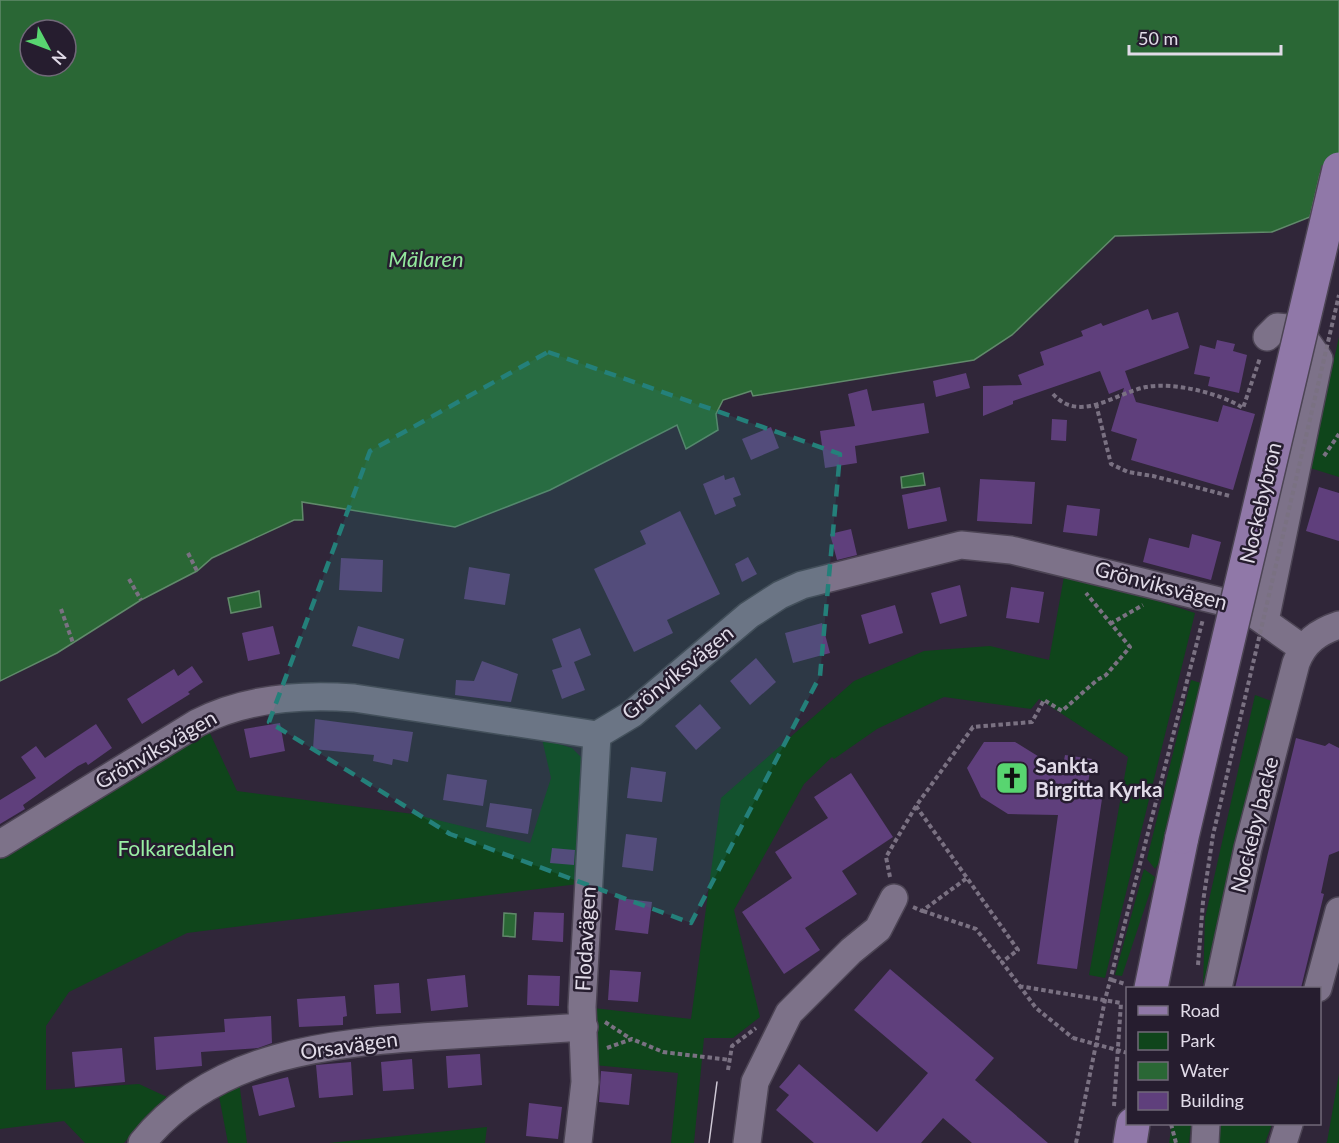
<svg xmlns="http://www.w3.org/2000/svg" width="1339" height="1143" font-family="Lato,sans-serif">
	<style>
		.green { fill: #0f451b }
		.water { fill: #2a6735; stroke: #618a6b; stroke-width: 1.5; fill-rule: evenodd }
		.building { fill: #5f3f7c }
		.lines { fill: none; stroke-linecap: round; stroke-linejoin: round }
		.minor-casing { stroke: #4c4454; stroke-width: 30 }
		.major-casing { stroke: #4c4454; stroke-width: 36 }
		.path { stroke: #7a7182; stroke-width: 4; stroke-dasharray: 4.5 3; stroke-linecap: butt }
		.minor { stroke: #7d7289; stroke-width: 27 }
		.major { stroke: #9078a8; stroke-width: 33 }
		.tram { stroke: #cfc9d6; stroke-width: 1.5 }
		.major-bridge-casing { stroke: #4c4454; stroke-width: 36; stroke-linecap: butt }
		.path-bridge { stroke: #7a7182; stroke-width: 4; stroke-dasharray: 4.5 3; stroke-linecap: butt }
		.major-bridge { stroke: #9078a8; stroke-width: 33 }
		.marked { fill: #24807a; fill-opacity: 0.2; stroke: #24807a; stroke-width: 4.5; stroke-dasharray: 12 8; stroke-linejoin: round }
		.labels { text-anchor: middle; stroke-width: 5; stroke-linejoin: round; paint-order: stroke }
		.street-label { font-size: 21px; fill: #e1dbe8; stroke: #261d2f }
		.poi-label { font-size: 21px; font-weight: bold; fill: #e1dbe8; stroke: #261d2f; text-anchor: start }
		.park-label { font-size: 21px; fill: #99efa4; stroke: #261d2f }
		.water-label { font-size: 22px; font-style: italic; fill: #92e79c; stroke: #261d2f }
	</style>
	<rect width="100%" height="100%" fill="#302639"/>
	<path class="green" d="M1339 337V477L1310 468Z
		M1065 571 1195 613 1105 978 1089 975 1128 757 1039 699 1031 709 944 697 877 729 834 759 832 757 804 784 734 910 760 1017 733 1038H704L694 1143H671L678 1073 594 1065 593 1008 691 1019 721 798 854 681 924 651 990 646 1049 660Z
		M1191 680 1201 683 1160 861 1155 869 1147 859Z
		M1255 695 1274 702 1203 986 1205 918Z
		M208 729 237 791 413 814 530 843 551 778 542 739 572 748 582 758 578 884 187 933 69 992 46 1026V1090L139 1084 167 1097 146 1116 124 1143H85L64 1121 0 1129V858Z
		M1144 869 1155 877 1122 976 1115 975Z
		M1339 1074V1143H1326L1327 1142Z
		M239 1081 247 1143H228L218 1091Z
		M1172 1124H1191L1189 1143H1169Z
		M1220 1124H1272L1265 1143H1219Z
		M487 1127 485 1143H329Z"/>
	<path class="water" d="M0 0H1339V174H1320L1310 217 1272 232 1115 236 1012 335 974 360 753 396 751 391 723 400 716 414 718 430 686 449 677 425 550 490 455 527 302 502 303 520H294L212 558 197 571 141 600 57 653 0 681ZM30 30H66V66H30Z
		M923 473 925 485 902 488 901 477Z
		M259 591 261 607 231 613 228 598Z
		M504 913 516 914 515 937 503 936Z"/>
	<path class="building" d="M1148 309 1152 320 1178 312 1189 348 1125 371 1136 402 1218 422 1223 405 1255 414 1233 490 1131 460 1137 439 1111 431 1124 388 1109 394 1100 371 1013 401V404L983 416V386L1022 385 1018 375 1044 365 1040 352 1083 336 1081 331 1101 323 1103 326Z
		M1217 340 1235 344 1233 351 1247 355 1239 393 1208 386 1210 377 1194 374 1200 345 1215 349Z
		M966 373 970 388 936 397 933 381Z
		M867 389 872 411 924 403 929 433 855 446 857 463 825 468 820 431 855 426 848 394Z
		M1052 419 1067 420 1066 441 1051 440Z
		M771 427 779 448 751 460 742 439Z
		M724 475 725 480 734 477 741 495 733 498 736 506 715 515 703 484Z
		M980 479 1035 482 1032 524 977 521Z
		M940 487 947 521 908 529 902 495Z
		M1319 487 1339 493V541L1306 531Z
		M1067 505 1100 509 1097 536 1063 532Z
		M680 511 720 594 667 620 673 633 634 652 594 569 646 544 640 531Z
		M851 529 857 555 837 560 830 534Z
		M1192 534 1221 542 1211 580 1143 562 1149 538 1189 548Z
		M748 557 757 574 742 582 735 564Z
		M341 558 383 560 382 592 339 590Z
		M469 567 510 574 505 605 464 599Z
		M960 585 967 616 940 624 931 593Z
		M1011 587 1044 592 1039 623 1006 618Z
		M895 605 903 633 869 644 861 615Z
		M822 623 830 653 793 663 785 633Z
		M273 626 280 654 248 661 242 633Z
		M358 626 404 639 399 659 352 646Z
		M580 628 591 655 574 662 585 690 562 699 552 670 562 667 552 639Z
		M756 658 776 682 750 705 730 681Z
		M482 661 518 674 511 702 455 695 456 680 474 681Z
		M192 666 203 682 188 692 190 694 142 724 127 699 174 669 178 676Z
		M700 704 721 728 696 750 675 726Z
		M315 719 413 732 408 762 393 759 392 765 373 761 374 755 313 749Z
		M280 723 285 751 250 758 244 729Z
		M96 724 112 748 88 765 86 762 78 766 23 805 25 809 0 824V800L36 778 21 757 36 746 45 758Z
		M1296 738 1325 746 1329 743 1339 748V851L1329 855 1321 893 1324 894 1301 988H1235Z
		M984 742H1015L1062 771 1065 755 1092 759 1087 790 1103 792 1077 969 1037 964 1058 815 1008 814 981 797 967 768Z
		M631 767 666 772 662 802 627 798Z
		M851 773 893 837 842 871 857 894 805 928 820 950 784 974 742 912 792 878 775 852 828 818 814 797Z
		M447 774 487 780 483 806 443 800Z
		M490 803 532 809 528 834 486 827Z
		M626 834 657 838 653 871 622 867Z
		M552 848 575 850 574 865 550 863Z
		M619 898 652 902 648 934 615 930Z
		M534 912 564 913 563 942 532 940Z
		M890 969 994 1058 975 1080 1048 1143H972L943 1118 921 1143H814L776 1110 789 1095 779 1087 799 1064 877 1132 928 1073 854 1010Z
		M610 970 641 972 638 1002 608 1000Z
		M465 975 468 1007 431 1011 427 979Z
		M528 975 560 976 559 1006 527 1005Z
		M399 983 401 1013 376 1014 374 985Z
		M345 996 347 1016 343 1017V1025L299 1027 297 999Z
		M271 1016 272 1043 258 1048 201 1052 202 1066 156 1070 154 1037 225 1032 224 1019Z
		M122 1048 125 1082 75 1087 72 1052Z
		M480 1054 482 1085 448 1088 446 1056Z
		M412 1059 414 1089 383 1091 381 1062Z
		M351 1062 353 1095 319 1098 316 1065Z
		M601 1071 632 1074 629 1105 599 1102Z
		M288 1077 295 1107 259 1116 252 1086Z
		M529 1103 562 1107 558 1139 526 1136Z"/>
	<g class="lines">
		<defs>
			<path id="minor" d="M1265 621 1319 359 1298 329 1277 327 1267 337
				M0 844 197 723C245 698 301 694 354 698L597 735 632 714 749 615 780 595 802 585 961 545 1011 550 1244 607 1302 648
				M1218 988 1248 848 1296 663C1304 642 1318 632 1339 625
				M1318 988 1339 911
				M142 1143C214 1053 330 1043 437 1036 486 1033 535 1030 584 1027
				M578 1143 585 1082 582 1007 597 735
				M747 1143 755 1082 789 1013 851 951 878 929 894 898
				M1205 1143 1206 1124
				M1283 1143 1289 1124"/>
			<path id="major" d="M1151 988 1182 837
				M1130 1143 1133 1124"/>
		</defs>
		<use href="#minor" class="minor-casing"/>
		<use href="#major" class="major-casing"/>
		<path class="path" d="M1053 394C1080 424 1115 393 1146 387 1174 382 1220 393 1243 408L1260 358
			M1096 404 1111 464 1128 472 1153 476 1230 496
			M1324 456 1339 434
			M188 553 197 571
			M129 579 141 600
			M61 609 73 643
			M1110 624 1143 605
			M916 806 967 878
			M890 877 886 857 916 806 973 727 1032 722 1044 700 1062 711 1097 680 1106 675 1130 647 1086 593
			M913 907 922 911 967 878 1018 950 1002 962 1036 1008 1073 1038
			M923 911 976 929 1002 962
			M1112 980 1125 984
			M1019 986 1121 1003 1114 1106
			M605 1022 631 1039
			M607 1048 632 1039 663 1052 730 1060
			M728 1070 732 1046 756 1028
			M1171 1124 1176 1143
			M1076 1143 1105 1000 1203 619"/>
		<use href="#minor" class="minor"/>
		<use href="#major" class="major"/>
		<path class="tram" d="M709 1143 717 1082"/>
		<defs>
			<path id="major-bridge" d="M1182 837 1339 169"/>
		</defs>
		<use href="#major-bridge" class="major-bridge-casing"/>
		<path class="path-bridge" d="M1198 965 1203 902 1213 835 1339 295
			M1073 1038 1128 1053"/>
		<use href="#major-bridge" class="major-bridge"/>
	</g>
	<path class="marked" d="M548 352 840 454 820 676 691 923 450 834 269 722 370 451Z"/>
	<defs>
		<symbol id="church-square" viewBox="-11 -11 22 22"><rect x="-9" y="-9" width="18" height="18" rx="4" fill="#58d570" stroke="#261d2f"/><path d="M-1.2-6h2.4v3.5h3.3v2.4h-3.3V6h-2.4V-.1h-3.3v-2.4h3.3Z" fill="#111"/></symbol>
	</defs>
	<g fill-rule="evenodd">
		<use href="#church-square" x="993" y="759" width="38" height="38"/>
	</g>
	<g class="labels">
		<g class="street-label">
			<text transform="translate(1261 503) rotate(-77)" y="7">Nockebybron</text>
			<text transform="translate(1161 586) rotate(15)" y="7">Grönviksvägen</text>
			<text transform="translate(678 673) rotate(-39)" y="7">Grönviksvägen</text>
			<text transform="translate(156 750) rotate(-30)" y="7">Grönviksvägen</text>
			<text transform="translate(1255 825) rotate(-76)" y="7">Nockeby backe</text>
			<text transform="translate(586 939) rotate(-87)" y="7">Flodavägen</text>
			<text transform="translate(349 1046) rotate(-8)" y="7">Orsavägen</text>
		</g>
		<g class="poi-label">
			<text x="1035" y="773">Sankta<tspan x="1035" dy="24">Birgitta Kyrka</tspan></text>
		</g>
		<g class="park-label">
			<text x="176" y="856">Folkaredalen</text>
		</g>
		<g class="water-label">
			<text x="426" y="267">Mälaren</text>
		</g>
	</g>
	<rect x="1126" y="987" width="195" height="138" fill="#261d2f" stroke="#716979" stroke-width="1.5"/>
	<rect x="1138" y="1006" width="30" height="9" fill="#9078a8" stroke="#716979" stroke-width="1.5"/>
	<text x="1180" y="1017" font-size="18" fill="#e1dbe8">Road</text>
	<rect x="1138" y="1032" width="30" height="18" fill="#0f451b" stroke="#716979" stroke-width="1.5"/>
	<text x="1180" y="1047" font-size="18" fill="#e1dbe8">Park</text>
	<rect x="1138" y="1062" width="30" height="18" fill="#2a6735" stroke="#716979" stroke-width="1.5"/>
	<text x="1180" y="1077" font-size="18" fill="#e1dbe8">Water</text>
	<rect x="1138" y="1092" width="30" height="18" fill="#5f3f7c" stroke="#716979" stroke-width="1.5"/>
	<text x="1180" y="1107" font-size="18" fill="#e1dbe8">Building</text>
	<g transform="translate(48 48) rotate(131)"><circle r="28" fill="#261d2f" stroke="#716979" stroke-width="1.5"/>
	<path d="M0-4.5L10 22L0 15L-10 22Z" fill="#58d570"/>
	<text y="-9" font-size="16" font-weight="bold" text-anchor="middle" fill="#e1dbe8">N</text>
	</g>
	<path d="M1129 45v9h152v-9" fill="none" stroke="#e1dbe8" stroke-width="3"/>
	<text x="1138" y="45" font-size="18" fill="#e1dbe8" stroke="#261d2f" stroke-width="4.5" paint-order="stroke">50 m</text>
</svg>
